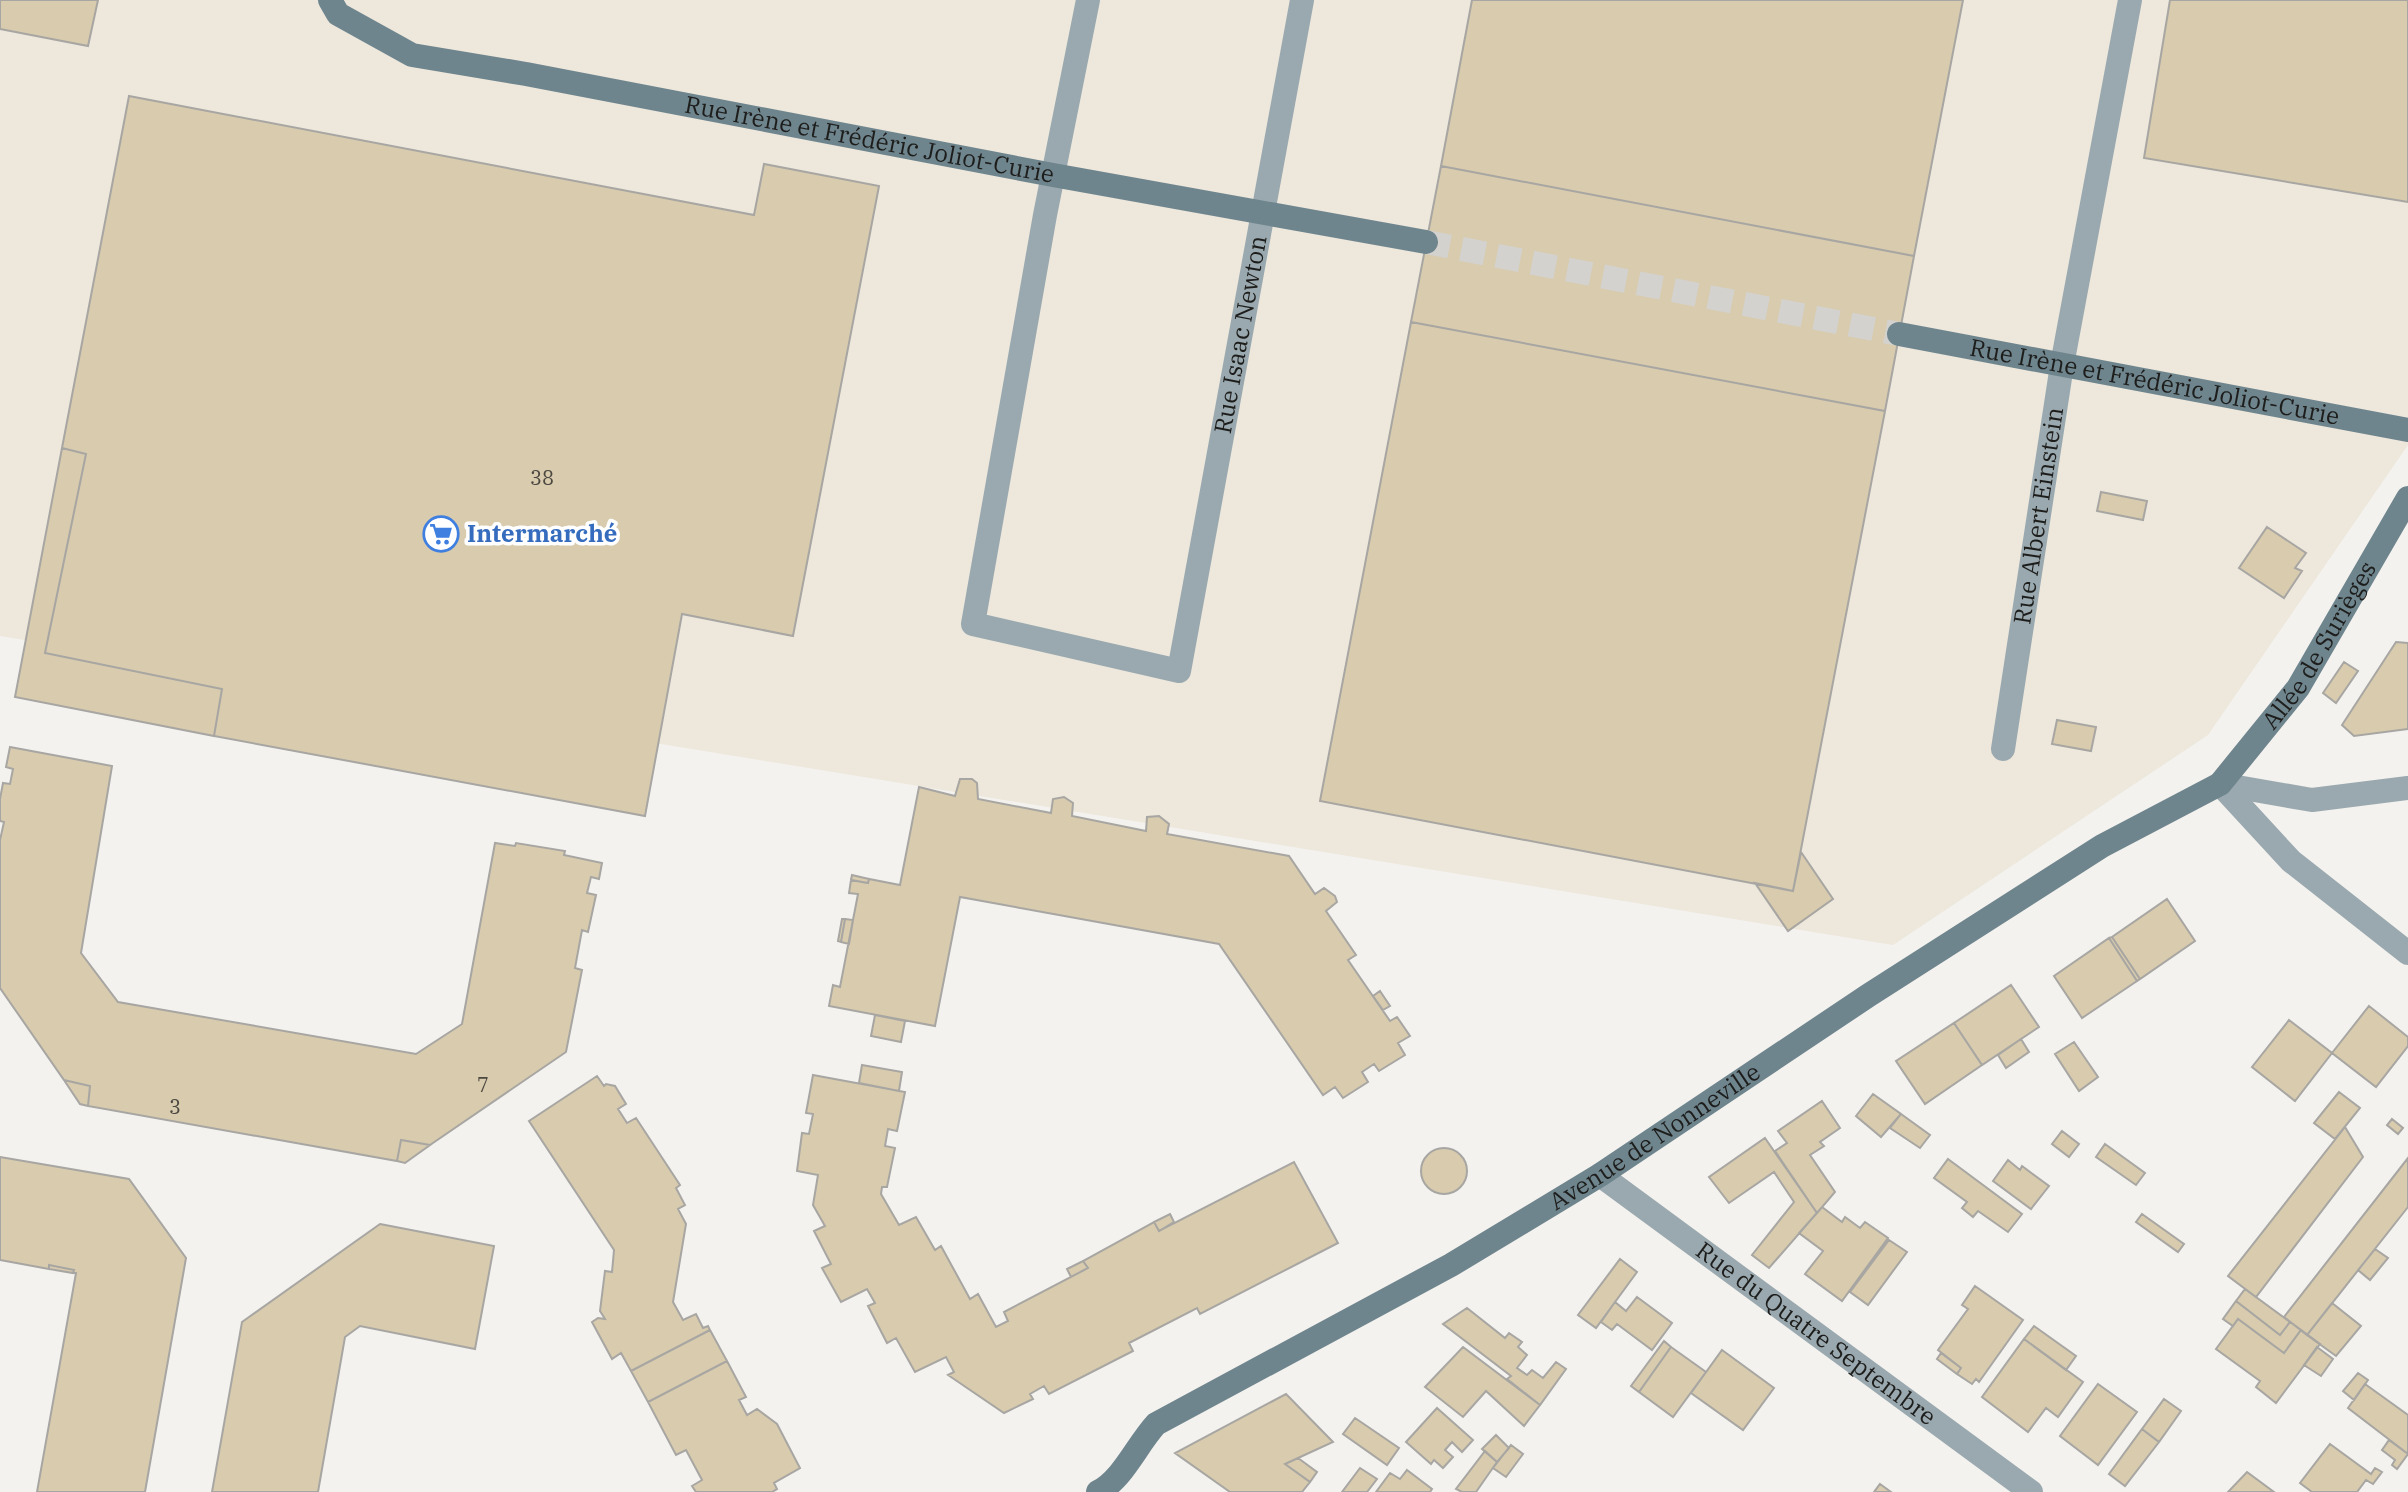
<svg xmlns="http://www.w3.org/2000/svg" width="2408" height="1492" font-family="'IBM Plex Serif',serif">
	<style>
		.built { fill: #ede7dc }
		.building { fill: #d8cbae; stroke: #a8a6a2; stroke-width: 2 }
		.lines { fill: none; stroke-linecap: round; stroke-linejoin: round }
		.secondary-tunnel { stroke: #d4d2ce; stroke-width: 24; stroke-dasharray: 24 12; stroke-linecap: butt }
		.street { stroke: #9aa9af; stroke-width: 24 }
		.secondary { stroke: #6f858e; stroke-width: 24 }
		.labels { text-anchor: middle; stroke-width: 7; stroke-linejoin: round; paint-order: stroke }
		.number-label { font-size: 20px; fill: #4c4840 }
		.street-label { font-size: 24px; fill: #1d1d1b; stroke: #fff }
		.shop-label { font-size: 24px; font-weight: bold; fill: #366cbe; stroke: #fff; text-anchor: start }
	</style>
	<rect width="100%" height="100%" fill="#f4f2ee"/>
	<path class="built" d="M0 0H2408V445L2208 735 1893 945 0 636Z"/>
	<path class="building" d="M0 0H98L88 46 0 29Z
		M1472 0H1963L1914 256 1441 166Z
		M2170 0H2408V202L2144 158Z
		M129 96 754 215 764 164 879 186 793 636 682 614 645 816 214 736 222 689 45 653 86 454 62 448Z
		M1441 166 1914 256 1885 411 1411 322Z
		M1411 322 1885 411 1793 891 1320 801Z
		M62 448 86 454 45 653 222 689 214 736 15 697Z
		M2101 492 2147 501 2143 520 2097 511Z
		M2267 527 2306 553 2295 568 2302 571 2284 598 2239 568Z
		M2396 642 2408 643V729L2354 736 2342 725Z
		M2344 662 2358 671 2336 703 2323 693Z
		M2057 720 2096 727 2091 751 2052 744Z
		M10 747 112 766 81 953 118 1002 416 1054 462 1024 495 843 515 846 516 843 565 851 564 855 602 863 599 879 591 877 587 893 596 895 588 932 582 930 575 968 582 970 566 1052 430 1145 401 1140 397 1161 88 1106 90 1086 64 1080 0 988V840L4 822 0 821V799L3 783 10 784 13 769 6 767Z
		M960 779H972L977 783 978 799 1051 813 1053 799 1064 797 1073 803 1072 816 1146 831 1147 817 1159 816 1169 824 1167 834 1289 856 1315 894 1324 888 1335 896 1337 902 1326 911 1356 955 1348 960 1390 1021 1397 1017 1410 1036 1398 1043 1405 1055 1379 1071 1374 1064 1362 1072 1368 1082 1343 1098 1335 1087 1323 1095 1219 944 960 897 935 1026 829 1006 833 985 840 987 858 894 849 893 851 880 868 883 869 879 900 885 919 787 955 796Z
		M1801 852 1833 899 1788 931 1755 883 1793 891Z
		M852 875 869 879 868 883 851 880Z
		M2167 899 2195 941 2140 979 2112 937Z
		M842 919H845L841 942 838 941Z
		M845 919 853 920 849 944 841 942Z
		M2112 937 2140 979 2137 981 2109 938Z
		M2109 938 2137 981 2082 1018 2054 976Z
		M2011 985 2039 1027 1982 1065 1954 1023Z
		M1380 991 1390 1006 1383 1010 1373 996Z
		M2369 1006 2408 1037V1046L2376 1087 2332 1053Z
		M875 1015 905 1021 901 1042 871 1036Z
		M2289 1020 2332 1053 2295 1101 2252 1067Z
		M1954 1023 1982 1065 1925 1104 1896 1061Z
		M2021 1039 2029 1052 2006 1068 1998 1055Z
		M2074 1042 2098 1077 2079 1091 2055 1054Z
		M862 1065 902 1072 899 1091 859 1083Z
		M813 1075 905 1092 897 1131 888 1129 885 1146 895 1148 887 1187H882L881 1194 899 1225 916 1217 935 1250 941 1246 970 1299 978 1294 996 1327 1008 1321 1004 1312 1088 1268 1083 1261 1154 1222 1159 1231 1294 1162 1338 1243 1200 1314 1197 1308 1129 1343 1133 1351 1049 1394 1044 1386 1030 1394 1033 1399 1004 1413 948 1375 954 1372 946 1357 915 1372 896 1338 887 1343 868 1306 875 1303 867 1289 841 1302 822 1268 831 1264 814 1231 825 1226 813 1205 818 1175 797 1171 802 1133 809 1134 813 1114 806 1113Z
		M597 1076 604 1086 606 1084 615 1086 626 1104 618 1109 627 1123 636 1118 680 1185 676 1188 685 1205 678 1209 686 1224 673 1302 683 1320 696 1314 703 1328 708 1326 710 1330 631 1371 621 1353 612 1359 592 1322 598 1318 605 1319 600 1311 605 1271 612 1272 614 1250 529 1121Z
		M64 1080 90 1086 88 1106 80 1104Z
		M2339 1092 2360 1108 2335 1139 2314 1123Z
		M1873 1094 1901 1114 1881 1137 1856 1116Z
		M1822 1101 1840 1128 1820 1142 1824 1146 1810 1155 1835 1192 1817 1213 1775 1151 1787 1143 1778 1131Z
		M1901 1114 1930 1135 1920 1148 1890 1128Z
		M2392 1119 2403 1128 2398 1134 2387 1125Z
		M2345 1127 2363 1157 2256 1297 2228 1276Z
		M2062 1131 2079 1144 2069 1157 2052 1144Z
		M1765 1138 1817 1213 1769 1268 1752 1255 1794 1202 1774 1172 1729 1203 1709 1177Z
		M401 1140 430 1145 405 1163 397 1161Z
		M2105 1144 2145 1173 2136 1185 2096 1157Z
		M1421 1171a23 23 0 1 1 46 0a23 23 0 1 1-46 0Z
		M0 1157 129 1179 186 1258 145 1492H37L76 1273H73L74 1270 49 1265V1269L0 1260Z
		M2408 1158V1207L2307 1335 2284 1317Z
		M1948 1159 2022 1214 2008 1232 1978 1211 1973 1217 1962 1208 1967 1202 1934 1178Z
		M2008 1160 2020 1170 2022 1166 2049 1186 2031 1209 1993 1181Z
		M1822 1207 1842 1222 1845 1217 1860 1228 1865 1222 1888 1238 1842 1301 1805 1274 1823 1251 1799 1233Z
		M1170 1214 1174 1222 1159 1231 1154 1222Z
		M2142 1214 2184 1244 2178 1252 2136 1222Z
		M380 1224 494 1246 475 1349 360 1326 345 1337 318 1492H212L242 1322Z
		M1889 1240 1907 1252 1868 1305 1850 1292Z
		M2375 1249 2388 1258 2370 1280 2358 1270Z
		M1620 1259 1637 1272 1596 1328 1578 1315Z
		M1083 1261 1088 1268 1071 1277 1067 1269Z
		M49 1265 74 1270 73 1273 49 1269Z
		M1975 1286 2023 1320 1979 1382 1976 1379 1972 1384 1957 1374 1961 1368 1938 1350 1968 1309 1962 1305Z
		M2245 1289 2290 1322 2280 1335 2236 1301Z
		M1637 1297 1672 1323 1652 1350 1617 1324 1612 1330 1601 1322 1615 1302 1626 1311Z
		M2236 1301 2280 1335 2290 1322 2301 1330 2284 1353 2238 1319 2233 1326 2223 1319Z
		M2332 1303 2361 1326 2336 1356 2307 1335Z
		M1467 1308 1505 1338 1509 1333 1522 1342 1518 1347 1527 1355 1517 1368 1527 1375 1532 1370 1543 1378 1556 1362 1566 1369 1540 1405 1507 1379 1511 1376 1443 1324Z
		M2238 1319 2284 1353 2301 1330 2320 1344 2276 1403 2256 1387 2260 1381 2216 1349Z
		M2034 1326 2076 1356 2066 1370 2024 1339Z
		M710 1330 727 1361 648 1402 631 1371Z
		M2024 1339 2083 1382 2058 1417 2046 1408 2028 1432 1982 1397Z
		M1664 1341 1671 1347 1639 1392 1631 1386Z
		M1463 1347 1540 1405 1524 1426 1486 1391 1463 1417 1425 1387Z
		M1671 1347 1706 1372 1673 1417 1639 1392Z
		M2317 1347 2333 1359 2321 1376 2304 1365Z
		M1722 1350 1774 1388 1743 1430 1691 1393Z
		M1941 1353 1961 1368 1957 1374 1937 1359Z
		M727 1361 746 1397 739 1400 747 1415 757 1409 777 1424 800 1468 774 1483 777 1489 772 1492H696L692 1486 702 1480 686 1450 676 1455 648 1402Z
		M2358 1373 2368 1380 2354 1400 2343 1391Z
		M2098 1384 2137 1412 2098 1465 2060 1436Z
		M2365 1384 2408 1415V1454L2348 1408Z
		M1286 1394 1333 1442 1285 1464 1310 1482 1302 1492H1230L1175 1453Z
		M2164 1399 2181 1411 2159 1442 2142 1429Z
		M1437 1408 1473 1440 1462 1452 1452 1442 1445 1450 1453 1457 1443 1468 1434 1460 1431 1464 1406 1442Z
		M1355 1418 1399 1448 1387 1465 1343 1434Z
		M2142 1429 2159 1442 2125 1486 2109 1474Z
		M1496 1435 1509 1448 1497 1462 1482 1449Z
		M2389 1440 2408 1454 2397 1469 2392 1465 2395 1460 2382 1450Z
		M2330 1444 2371 1474 2375 1468 2382 1472 2373 1484 2366 1480 2357 1492H2312L2300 1483Z
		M1511 1445 1523 1454 1506 1477 1493 1468Z
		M1485 1451 1497 1462 1476 1492H1462L1456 1489Z
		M1298 1458 1317 1472 1310 1482 1285 1464Z
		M1360 1468 1377 1479 1367 1492H1342Z
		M1407 1470 1432 1489 1430 1492H1376L1390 1473 1400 1479Z
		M2247 1472 2274 1492H2228Z
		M1880 1484 1891 1492H1874Z"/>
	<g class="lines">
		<path class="secondary-tunnel" d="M1426 242 1899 334"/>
		<g class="street">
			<path id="s1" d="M1088 0 1045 215 973 624 1179 671 1302 0"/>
			<path id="s2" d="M2003 749 2062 365 2130 0"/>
			<path d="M2220 784 2291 861 2408 953"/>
			<path d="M2220 784 2312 800 2408 788"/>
			<path id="s3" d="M1600 1175 2031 1492"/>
		</g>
		<g class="secondary">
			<path id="s4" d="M330 0 338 14 412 55 526 74 1053 175 1426 242"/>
			<path id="s5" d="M1899 334 2408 430"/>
			<path id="s6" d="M1098 1492C1123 1479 1136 1446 1156 1424L1451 1265 1600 1175 1869 995 2102 846 2220 784 2298 688 2408 498"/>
		</g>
	</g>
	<defs>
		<symbol id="supermarket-ring" viewBox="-11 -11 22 22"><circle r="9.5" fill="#fff" stroke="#3f7fe0" stroke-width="1.5"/><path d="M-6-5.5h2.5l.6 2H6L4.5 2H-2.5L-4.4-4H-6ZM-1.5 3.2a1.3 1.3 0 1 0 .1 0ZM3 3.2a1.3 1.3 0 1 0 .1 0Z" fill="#3f7fe0"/></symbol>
	</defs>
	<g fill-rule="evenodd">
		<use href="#supermarket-ring" x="421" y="514" width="40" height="40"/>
	</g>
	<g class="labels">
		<g class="number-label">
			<text x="542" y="485">38</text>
			<text x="483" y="1092">7</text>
			<text x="175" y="1114">3</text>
		</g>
		<g class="street-label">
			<text dy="8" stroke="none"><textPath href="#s4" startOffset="566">Rue Irène et Frédéric Joliot-Curie</textPath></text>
			<text dy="8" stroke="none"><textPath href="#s1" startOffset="1188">Rue Isaac Newton</textPath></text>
			<text dy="8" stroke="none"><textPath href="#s5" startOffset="260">Rue Irène et Frédéric Joliot-Curie</textPath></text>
			<text dy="8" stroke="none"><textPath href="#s2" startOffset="236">Rue Albert Einstein</textPath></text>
			<text dy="8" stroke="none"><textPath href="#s6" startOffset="1504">Allée de Surièges</textPath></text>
			<text dy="8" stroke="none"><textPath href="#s6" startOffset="666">Avenue de Nonneville</textPath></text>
			<text dy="8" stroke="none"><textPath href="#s3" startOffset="268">Rue du Quatre Septembre</textPath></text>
		</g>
		<g class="shop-label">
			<text x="467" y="542">Intermarché</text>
		</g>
	</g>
</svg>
